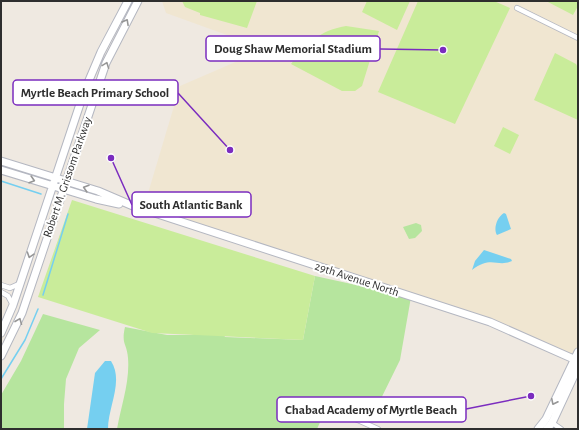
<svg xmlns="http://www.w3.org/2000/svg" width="579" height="430" font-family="'Alegreya Sans',sans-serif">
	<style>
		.education { fill: #f0e6d1 }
		.green { fill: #b6e59e }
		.pitch { fill: #c9ec9a }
		.water { fill: #75cff0 }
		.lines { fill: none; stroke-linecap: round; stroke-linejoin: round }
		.stream { stroke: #75cff0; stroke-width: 1.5 }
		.street-casing { stroke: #b4b7c1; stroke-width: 6 }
		.secondary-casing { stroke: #b4b7c1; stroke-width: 9 }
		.street { stroke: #fff; stroke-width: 4.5 }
		.secondary { stroke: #fff; stroke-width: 7 }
		.oneway { stroke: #969696 }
		.labels { text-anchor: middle; stroke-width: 4; stroke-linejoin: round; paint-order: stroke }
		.street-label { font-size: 12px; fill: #2e2e2e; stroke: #fff }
		.leader { fill: none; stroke: #7b2cbf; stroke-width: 1.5 }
		.callout-dot { fill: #7b2cbf; stroke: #fff; stroke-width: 1.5 }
		.callout { fill: #fff; stroke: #7b2cbf; stroke-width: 1.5 }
		.callout-label { font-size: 13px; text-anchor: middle; font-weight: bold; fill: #2e2e2e }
	</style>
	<rect width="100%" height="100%" fill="#efe9e1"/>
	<path class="education" d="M162 1H578V352L574 360 505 328 143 210 180 86 247 57 249 43 166 13Z"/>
	<path class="green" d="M416 223 421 225 422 231 415 238 409 239 403 227Z
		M315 276 411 297 400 360 368 425 327 407 317 429H117C121 406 130 382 128 358 127 343 121 345 125 327L167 335H191L217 327 221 329 225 337 303 340Z
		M43 314 100 330 79 348 66 379 64 404V429H1V395L21 361Z"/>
	<path class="pitch" d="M182 1H257L247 28 200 15V13L185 7Z
		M367 1H410L397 30 362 12Z
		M418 1H494L510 8 455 124 378 92Z
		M546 1H578V6L573 15Z
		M346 26 379 31 362 86 355 91H342L291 64C308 43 318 31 346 26Z
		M555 53 576 64 578 68V120L534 100Z
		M503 127 519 135 510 154 494 146Z
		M72 200 315 276 303 340 152 333 38 297Z"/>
	<path class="water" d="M504 213 506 214 511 229 497 235C493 229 497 217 504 213Z
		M484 250 511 259 512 261C497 268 492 255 472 270L475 261Z
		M105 361H111C124 381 108 407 108 429H87L95 373Z"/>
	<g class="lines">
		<path class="stream" d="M1 181 41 194
			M43 295 68 214
			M1 379 25 340 38 309"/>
		<defs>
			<path id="street" d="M517 8 578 38
				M1 285 10 288 19 284
				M1 292 8 296 13 305
				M351 417 378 429
				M551 422 561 429"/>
			<path id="secondary" d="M1 161 98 191 133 206 490 322 578 361
				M1 170 96 199 119 204
				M1 333 13 305 84 92 101 52 128 1
				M1 356 22 313 106 63 138 1
				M538 429 546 419 578 352
				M547 429 552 423 578 367"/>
		</defs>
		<use href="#street" class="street-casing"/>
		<use href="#secondary" class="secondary-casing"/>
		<use href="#street" class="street"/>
		<use href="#secondary" class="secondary"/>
	</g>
	<defs><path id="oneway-chevron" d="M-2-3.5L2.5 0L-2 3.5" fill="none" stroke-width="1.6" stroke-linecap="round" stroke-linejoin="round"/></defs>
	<g class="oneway">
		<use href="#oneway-chevron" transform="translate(126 22) rotate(-61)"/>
		<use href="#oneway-chevron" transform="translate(106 65) rotate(-69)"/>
		<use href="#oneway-chevron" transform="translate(32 180) rotate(17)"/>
		<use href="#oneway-chevron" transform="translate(86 188) rotate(-163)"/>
		<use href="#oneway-chevron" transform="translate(30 255) rotate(108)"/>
		<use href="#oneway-chevron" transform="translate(19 321) rotate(-68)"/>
		<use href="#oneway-chevron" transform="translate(554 402) rotate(116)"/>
	</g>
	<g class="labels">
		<g class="street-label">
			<text transform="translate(67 177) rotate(-71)" y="4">Robert M. Grissom Parkway</text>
			<text transform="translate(357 279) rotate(18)" y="4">29th Avenue North</text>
		</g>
	</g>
	<path class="leader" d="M443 50L380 49M230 150L178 93M111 158L132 205M531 396L466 409"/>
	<g class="callout-dot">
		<circle cx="443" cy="50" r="4"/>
		<circle cx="230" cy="150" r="4"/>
		<circle cx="111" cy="158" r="4"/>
		<circle cx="531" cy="396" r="4"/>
	</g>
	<g class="callout">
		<rect x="206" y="36" width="174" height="25" rx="4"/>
		<rect x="13" y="80" width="165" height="25" rx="4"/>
		<rect x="132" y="192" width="119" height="25" rx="4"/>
		<rect x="277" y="397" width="189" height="25" rx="4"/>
	</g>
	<g class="callout-label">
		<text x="293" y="53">Doug Shaw Memorial Stadium</text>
		<text x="95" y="97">Myrtle Beach Primary School</text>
		<text x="191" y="209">South Atlantic Bank</text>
		<text x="371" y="414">Chabad Academy of Myrtle Beach</text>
	</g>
	<rect width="579" height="430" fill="none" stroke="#2e2e2e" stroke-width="4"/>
</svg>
